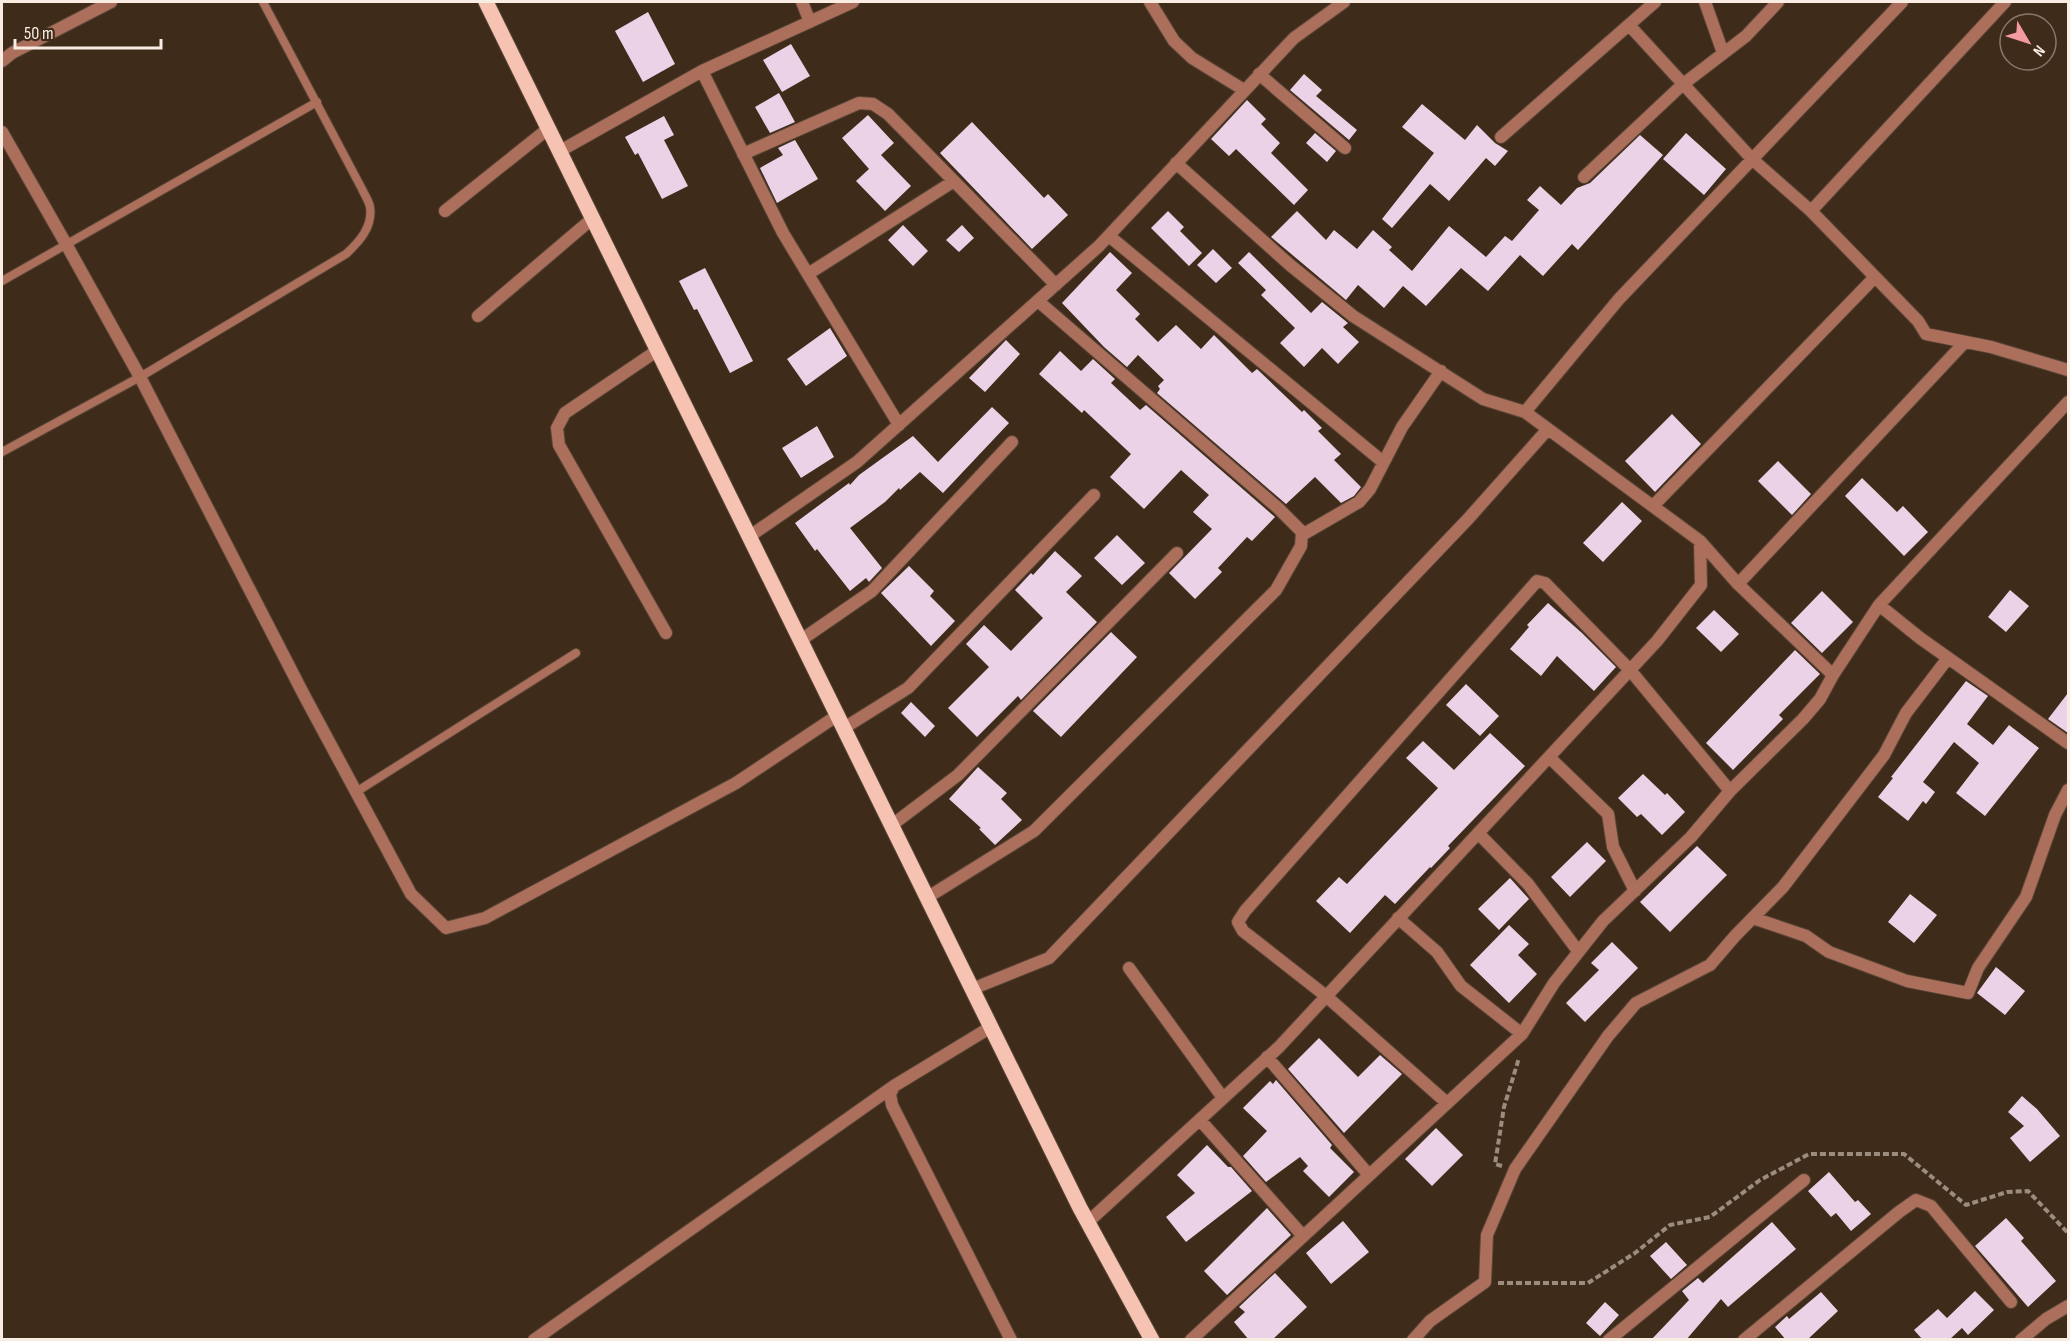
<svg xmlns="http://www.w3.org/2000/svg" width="2070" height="1341" font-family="'Sofia Sans Condensed',sans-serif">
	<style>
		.building { fill: #ecd2e7 }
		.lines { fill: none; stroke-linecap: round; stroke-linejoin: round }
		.lane-casing { stroke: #594636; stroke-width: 10 }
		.street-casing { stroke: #594636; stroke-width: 14 }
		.primary-casing { stroke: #594636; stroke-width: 17 }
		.path { stroke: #9c8c7e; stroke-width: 4; stroke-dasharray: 6 3; stroke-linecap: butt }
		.lane { stroke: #ab6f5c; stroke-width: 8 }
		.street { stroke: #ab6f5c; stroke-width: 12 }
		.primary { stroke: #f6c3b3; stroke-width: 15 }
	</style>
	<rect width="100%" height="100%" fill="#3f2b1a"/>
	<path class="building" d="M648 12 675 64 643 82 615 31Z
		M791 44 810 76 782 92 763 60Z
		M1304 74 1322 90 1316 96 1357 130 1349 140 1290 90Z
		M779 93 795 122 770 133 755 107Z
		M1247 100 1266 119 1261 124 1280 143 1271 153 1308 190 1294 205 1236 149 1229 156 1211 139Z
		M1422 104 1465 140 1477 125 1495 143 1508 151 1495 166 1486 158 1449 201 1430 184 1392 228 1382 219 1434 153 1402 127Z
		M868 115 894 143 881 155 911 186 885 211 856 181 869 169 842 138Z
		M664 116 674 135 664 140 688 186 662 199 638 153 635 155 625 137Z
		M972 122 1044 198 1048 194 1068 215 1032 249 940 153Z
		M1315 133 1336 151 1327 162 1306 143Z
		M1686 133 1726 169 1704 195 1663 159Z
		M1640 135 1663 155 1578 250 1572 244 1543 276 1520 255 1488 291 1461 268 1426 306 1403 286 1384 308 1358 285 1346 300 1271 237 1297 211 1326 240 1334 230 1357 249 1373 230 1392 247 1389 250 1412 271 1449 226 1486 257 1505 236 1512 241 1539 210 1527 200 1540 186 1561 205 1577 188 1590 183Z
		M795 140 818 179 777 203 760 168 783 155 778 148Z
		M1168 211 1184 227 1180 231 1202 253 1189 266 1151 228Z
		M903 225 928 251 913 266 888 240Z
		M962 225 974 238 959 252 946 240Z
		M1213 249 1232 268 1216 283 1197 265Z
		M1110 252 1132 273 1116 290 1140 314 1135 319 1158 342 1176 325 1201 349 1214 335 1252 373 1257 369 1302 412 1304 410 1322 428 1318 431 1341 454 1334 460 1361 487 1354 496 1341 503 1315 477 1286 504 1157 393 1160 389 1158 386 1164 380 1138 355 1127 367 1104 347 1062 303Z
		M1249 252 1311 313 1322 302 1348 323 1343 327 1359 342 1338 364 1322 348 1304 367 1280 343 1295 328 1261 295 1266 290 1238 263Z
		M705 268 753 361 730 373 697 309 694 310 679 281Z
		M830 328 847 356 806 386 787 359Z
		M1006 340 1020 354 985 392 969 378Z
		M1060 351 1081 371 1093 359 1115 379 1111 383 1140 410 1146 405 1275 517 1252 541 1247 537 1218 568 1222 572 1195 599 1169 573 1212 529 1193 512 1209 495 1181 470 1144 509 1110 477 1131 454 1084 410 1082 413 1039 374Z
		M992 407 1009 423 943 493 920 472 900 490 899 488 885 502 850 528 882 568 869 582 866 578 850 591 817 549 815 551 795 523 849 483 850 485 859 475 913 436 938 462Z
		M1672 414 1701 444 1655 492 1625 461Z
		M817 426 834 457 801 478 782 448Z
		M1778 461 1811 494 1792 515 1758 481Z
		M1862 478 1897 512 1903 506 1928 532 1904 556 1845 496Z
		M1622 502 1642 521 1603 562 1583 543Z
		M1117 535 1145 563 1122 585 1094 558Z
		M1055 551 1082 576 1066 592 1097 622 1021 700 1018 696 977 737 948 708 989 667 966 644 984 625 1011 651 1043 618 1015 590 1031 573 1033 575Z
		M909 566 934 591 930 596 955 621 931 646 881 593Z
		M2010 590 2029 606 2006 632 1988 617Z
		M1822 591 1853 622 1822 653 1791 623Z
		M1548 603 1582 633 1616 667 1594 691 1557 656 1541 676 1510 649 1529 627 1527 625Z
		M1714 610 1739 634 1721 652 1696 628Z
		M1111 632 1137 657 1061 737 1033 711Z
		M1795 650 1820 674 1779 715 1783 719 1733 770 1706 743Z
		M1966 681 1988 696 1967 724 1993 745 2009 725 2039 748 1985 816 1956 793 1979 763 1954 742 1923 782 1935 792 1926 804 1923 801 1908 821 1878 797 1893 778 1891 777Z
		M1466 684 1499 716 1480 736 1446 705Z
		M2068 693V733L2048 719Z
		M911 702 935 726 925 737 901 713Z
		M1490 733 1525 766 1448 846 1450 848 1431 868 1430 867 1395 904 1385 895 1350 933 1316 901 1339 877 1347 884 1438 788 1406 758 1423 741 1454 770Z
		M978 767 1007 793 1001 799 1022 820 995 845 979 829 981 828 949 799Z
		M1643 774 1665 795 1667 793 1685 812 1662 835 1641 814 1637 817 1618 798Z
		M1587 842 1606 861 1570 897 1551 877Z
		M1697 846 1727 875 1670 932 1640 902Z
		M1510 878 1529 899 1499 930 1478 909Z
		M1910 894 1937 915 1914 943 1888 922Z
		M1509 925 1529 944 1518 955 1537 974 1509 1003 1470 965Z
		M1612 942 1638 968 1585 1022 1566 1003 1599 970 1591 963Z
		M1996 967 2025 991 2005 1015 1977 993Z
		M1319 1038 1358 1077 1380 1055 1402 1074 1344 1133 1288 1069Z
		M1276 1080 1332 1145 1330 1148 1354 1172 1329 1197 1303 1171 1308 1166 1300 1157 1266 1182 1243 1156 1267 1131 1243 1108 1270 1081 1273 1084Z
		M2022 1096 2037 1109 2060 1136 2030 1162 2010 1138 2024 1126 2008 1112Z
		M1436 1128 1463 1155 1432 1186 1405 1159Z
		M1207 1145 1228 1167H1231L1252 1191 1186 1242 1166 1217 1195 1193 1177 1175Z
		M1829 1172 1855 1202 1858 1200 1871 1214 1851 1231 1836 1213 1831 1217 1808 1191Z
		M1267 1208 1291 1235 1227 1295 1204 1271Z
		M2006 1218 2024 1238 2021 1241 2056 1281 2028 1307 1975 1246Z
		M1343 1221 1369 1252 1331 1284 1306 1253Z
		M1772 1222 1796 1249 1728 1307 1721 1299 1686 1340H1651L1689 1300 1682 1291 1698 1278 1703 1283Z
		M1666 1242 1687 1265 1671 1279 1650 1256Z
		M1275 1273 1307 1307 1272 1340H1249L1234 1322 1245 1312 1239 1307Z
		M1975 1291 1994 1310 1968 1335 1962 1328 1949 1340H1923L1914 1330 1938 1309 1947 1318Z
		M1821 1292 1838 1311 1807 1340H1786L1775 1327 1787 1316 1789 1319Z
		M1605 1302 1619 1315 1600 1336 1586 1323Z"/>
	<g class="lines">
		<defs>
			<path id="lane" d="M2 281 317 102
				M2 452 140 377 346 254C359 242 373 227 370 207 369 201 364 194 362 189L263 2
				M356 792 576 653"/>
			<path id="street" d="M802 2 810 22
				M1150 2 1174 41 1192 58 1244 90
				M1705 2 1723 53
				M1629 25 1752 159 1811 211 1918 321 1926 334 1991 347 2068 370
				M2 61 12 53 111 2
				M702 71 783 233 899 425
				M1259 74 1345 148
				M2 132 66 244 140 377 305 697 411 894 446 928 485 918 736 783 838 715
				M1501 137 1655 2
				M560 151 702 71 853 2
				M743 154 859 103 873 104 888 114 1056 285
				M1584 177 1682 85 1746 36 1778 2
				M445 211 549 128
				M1811 211 2005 2
				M1109 236 1383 462
				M808 274 954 181
				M478 316 593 218
				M658 350 565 413 557 428 559 445 666 633
				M1525 412 1619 299 1902 2
				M1653 506 1875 277
				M1302 535 1359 502 1370 489 1402 427 1441 371
				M750 536 857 462 1099 246 1294 38 1344 2
				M1700 541 1738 584 1833 675 1879 605 1920 638 2068 743
				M1738 584 1965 342
				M1879 605 2068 402
				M801 640 872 591 1012 442
				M844 728 908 688 1094 495
				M1549 757 1608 814 1613 847 1635 891
				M892 825 958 775 1177 553
				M1478 833 1528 884 1578 951
				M928 897 1034 831 1276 590 1301 546 1302 532 1278 508 1038 301
				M1398 918 1437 952 1461 986 1522 1034
				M1753 918 1806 936 1829 952 1907 981 1968 993 1978 968 2026 897 2055 815 2068 790
				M1129 968 1223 1098
				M972 989 1049 958 1468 519 1548 429
				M991 1027 894 1086 890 1094 892 1105 1011 1340
				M1267 1057 1369 1175
				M1447 1103 1326 996 1243 931 1238 922 1245 911 1537 581 1545 583 1630 670 1730 791
				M1200 1120 1303 1236
				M1088 1222 1279 1047 1657 641 1701 585 1700 541 1525 412 1483 399 1353 316 1290 265 1176 163
				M534 1340 894 1086
				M1191 1340 1522 1034 1554 983 1603 921 1691 837 1730 791 1803 719 1820 699 1833 675
				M1413 1340 1430 1321 1485 1282 1487 1235 1515 1169 1608 1036 1636 1003 1710 965 1735 936 1783 887 1884 755 1906 713 1948 658
				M1609 1340 1804 1180
				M1744 1340 1899 1212 1916 1200 1931 1206 2011 1302
				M2021 1340 2046 1319 2068 1306"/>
			<path id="primary" d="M486 2 1080 1208 1152 1340"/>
		</defs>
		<use href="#lane" class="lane-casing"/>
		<use href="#street" class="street-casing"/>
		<use href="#primary" class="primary-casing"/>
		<path class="path" d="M1502 1166 1495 1164 1504 1107 1519 1058
			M1498 1283H1588L1635 1253 1670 1225 1710 1217 1760 1180 1809 1154H1904L1966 1205 2007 1192 2028 1191 2068 1233"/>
		<use href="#lane" class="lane"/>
		<use href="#street" class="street"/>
		<use href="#primary" class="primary"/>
	</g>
	<rect width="2070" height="1341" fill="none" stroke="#f9ece2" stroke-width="6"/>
	<g transform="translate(2028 42) rotate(129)"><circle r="28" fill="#3f2b1a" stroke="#89786a" stroke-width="1.5"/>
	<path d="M0-4.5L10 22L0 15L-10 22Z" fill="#f49aa1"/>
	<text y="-9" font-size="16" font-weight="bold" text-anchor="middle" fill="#f9ece2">N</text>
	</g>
	<path d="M15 39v9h146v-9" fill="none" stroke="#f9ece2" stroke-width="3"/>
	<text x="24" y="39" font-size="18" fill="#f9ece2" stroke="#3f2b1a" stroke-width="4.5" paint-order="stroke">50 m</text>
</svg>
